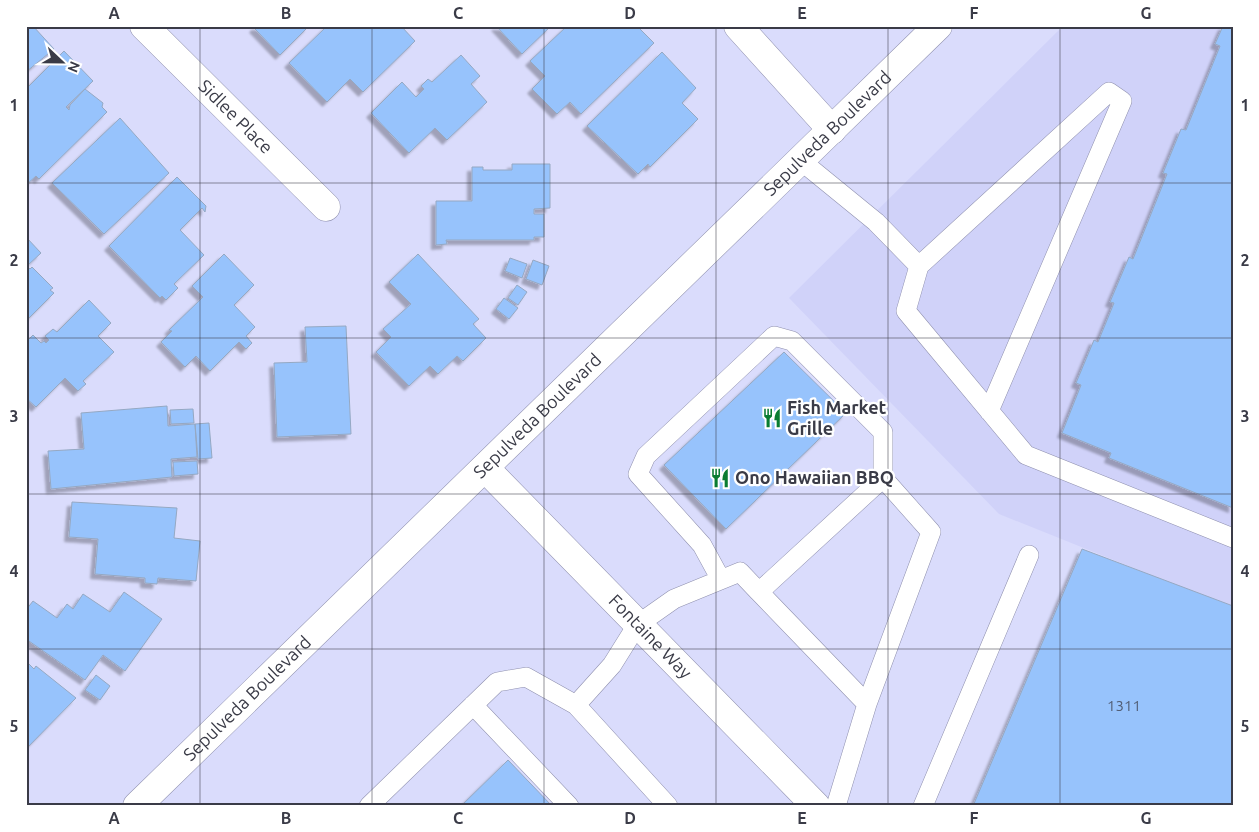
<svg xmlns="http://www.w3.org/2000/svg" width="1259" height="832" font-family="Ubuntu,sans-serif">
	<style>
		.built { fill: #d0d2f9 }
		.building { fill: #97c3fc; stroke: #95a8c2; filter: url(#shadow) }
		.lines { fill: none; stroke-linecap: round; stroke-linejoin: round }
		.lane-casing { stroke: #8f90ae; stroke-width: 20 }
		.street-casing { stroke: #8f90ae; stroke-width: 29 }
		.primary-casing { stroke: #8f90ae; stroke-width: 29 }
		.lane { stroke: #fff; stroke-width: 19 }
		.street { stroke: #fff; stroke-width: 28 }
		.primary { stroke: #fff; stroke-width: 28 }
		.grid { fill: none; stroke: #3a3b47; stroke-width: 1; stroke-opacity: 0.55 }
		.labels { text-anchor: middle; stroke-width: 4.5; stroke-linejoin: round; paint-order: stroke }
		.number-label { font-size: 15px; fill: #515d74 }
		.street-label { font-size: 18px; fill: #3a3b47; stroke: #fff }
		.poi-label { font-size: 18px; font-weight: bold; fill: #3a3b47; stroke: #fff; text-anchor: start }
		.neatline { fill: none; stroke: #3a3b47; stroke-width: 2 }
		.grid-label { font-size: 16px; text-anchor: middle; font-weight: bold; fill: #3a3b47 }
	</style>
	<defs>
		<filter id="shadow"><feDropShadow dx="-4.5" dy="4.5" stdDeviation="1" flood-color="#0004"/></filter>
	</defs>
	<rect width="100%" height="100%" fill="#dadcfc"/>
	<path class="built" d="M1063 26H1233V608L999 514 789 298Z"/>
	<path class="building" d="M26 26H33L54 49 26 72Z
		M256 26H309L280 55 254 28Z
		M327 26H401L415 41 363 92 350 79 327 102 289 63Z
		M496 26H551L522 54Z
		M567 26H589L592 29 594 26H637L654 43 581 114 570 102 557 114 532 89 545 76 530 61Z
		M1223 26H1233V508L1109 458 1111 453 1062 433 1081 385 1076 383 1094 340 1098 342 1114 303 1110 302 1129 257 1133 259 1167 174 1163 173 1181 129 1186 130 1220 46 1215 44Z
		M64 51 93 81 66 107 69 110 70 105 85 89 103 103 102 107 107 112 39 179 36 176 26 185V89Z
		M662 52 696 88 682 103 698 119 650 167 648 164 638 174 587 126Z
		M461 55 480 76 471 84 487 102 447 140 435 128 409 153 371 113 402 82 416 97 424 89 421 86 428 79 432 82Z
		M120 118 169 173 104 234 52 183Z
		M512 164H550V208L534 209V214H544V237H534V240H446L447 244 436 245V201H472V167H483V170H512Z
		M177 177 206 206 205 212 202 208 180 230 204 255 174 284 178 288 166 300 162 296 160 298 109 246Z
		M26 237 41 253 27 266 30 269 32 267 53 288 50 290 54 293 26 321Z
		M224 254 254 285 234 305 255 327 246 336 252 343 246 349 239 342 210 371 196 356 185 367 161 342 172 331 169 330 203 297 192 286Z
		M418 254 479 319 473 324 486 338 463 361 457 356 438 374 430 366 409 386 376 352 391 337 383 329 411 304 389 282Z
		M510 258 527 264 522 278 505 271Z
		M533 260 549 266 542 285 526 279Z
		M517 285 527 292 518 305 508 298Z
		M504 298 518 308 509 319 496 309Z
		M89 300 111 323 98 336 114 352 83 381 86 384 78 391 65 378 36 407 26 398V342L33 335 41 343 44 341 46 343 49 340 45 336 53 329 57 332Z
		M346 326 351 434 277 437 274 363 307 362 305 327Z
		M784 352 846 413 726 529 664 465Z
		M167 406 168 426 195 424 197 457 171 459 172 477 51 489 48 451 84 449 81 413Z
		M193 409 194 423 171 424 170 410Z
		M209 423 212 458 198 459 195 424Z
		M197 461 198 474 174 476 173 462Z
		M72 502 177 508 174 538 200 541 196 581 158 578 157 584 145 583V578L95 574 98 539 69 537Z
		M1082 549 1233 606V806H973Z
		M124 592 162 619 125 671 103 655 85 680 26 639V610L33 601 57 618 67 604 73 609 83 594 110 612Z
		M26 661 34 669 36 666 76 698 26 749Z
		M96 675 110 686 100 700 85 690Z
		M508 760 552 806H461Z"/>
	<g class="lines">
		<defs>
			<path id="lane" d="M800 160 876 222 919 266
				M989 411 1122 101 1109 92 919 266 906 311 1026 455 1233 538
				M720 578 702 545 638 474 646 456 774 336 792 341 883 432V478
				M759 592 867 704
				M473 705 569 806
				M576 705 668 806
				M369 806 497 682 526 677 576 705 612 665 637 625 674 599 740 572 759 592 883 478 931 532 867 704 836 806
				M923 806 1029 555"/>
			<g id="street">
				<path id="s1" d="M144 26 326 207"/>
				<path d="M738 26 832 130"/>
				<path id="s2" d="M485 468 816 806"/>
			</g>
			<g id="primary">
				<path id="s3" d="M137 806 938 26"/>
			</g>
		</defs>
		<use href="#lane" class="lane-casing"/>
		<use href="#street" class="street-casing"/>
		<use href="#primary" class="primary-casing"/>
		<use href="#lane" class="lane"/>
		<use href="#street" class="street"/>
		<use href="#primary" class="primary"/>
	</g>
	<path class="grid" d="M200 26V806M372 26V806M544 26V806M716 26V806M888 26V806M1060 26V806M26 183H1233M26 338H1233M26 494H1233M26 649H1233"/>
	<defs>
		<symbol id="restaurant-bare" viewBox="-9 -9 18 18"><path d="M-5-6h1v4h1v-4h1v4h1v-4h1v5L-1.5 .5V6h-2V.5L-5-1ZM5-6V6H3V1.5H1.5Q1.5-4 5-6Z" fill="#0a7c32" stroke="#fff" stroke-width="2.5" paint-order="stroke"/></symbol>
	</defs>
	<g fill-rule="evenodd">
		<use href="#restaurant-bare" x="758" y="404" width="28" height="28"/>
		<use href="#restaurant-bare" x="706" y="464" width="28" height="28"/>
	</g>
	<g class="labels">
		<g class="number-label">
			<text x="1124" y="711">1311</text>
		</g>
		<g class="street-label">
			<text dy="6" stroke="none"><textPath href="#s1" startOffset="129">Sidlee Place</textPath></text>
			<text dy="6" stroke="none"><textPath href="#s3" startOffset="964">Sepulveda Boulevard</textPath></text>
			<text dy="6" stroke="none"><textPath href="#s3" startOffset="559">Sepulveda Boulevard</textPath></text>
			<text dy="6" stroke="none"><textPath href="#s2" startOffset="236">Fontaine Way</textPath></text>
			<text dy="6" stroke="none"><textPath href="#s3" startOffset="154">Sepulveda Boulevard</textPath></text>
		</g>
		<g class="poi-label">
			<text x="787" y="414">Fish Market<tspan x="787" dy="21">Grille</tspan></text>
			<text x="735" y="484">Ono Hawaiian BBQ</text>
		</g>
	</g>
	<rect width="1259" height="832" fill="none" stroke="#ffffff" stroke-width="55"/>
	<g transform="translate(62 62) rotate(112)" stroke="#ffffff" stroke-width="4" paint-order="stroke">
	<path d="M0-4L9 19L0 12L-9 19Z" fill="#3a3b47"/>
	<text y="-8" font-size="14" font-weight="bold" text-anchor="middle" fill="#3a3b47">N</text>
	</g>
	<rect x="28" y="28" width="1204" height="776" class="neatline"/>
	<g class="grid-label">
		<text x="114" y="19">A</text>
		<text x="286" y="19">B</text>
		<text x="458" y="19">C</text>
		<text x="630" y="19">D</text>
		<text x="802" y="19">E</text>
		<text x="974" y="19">F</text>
		<text x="1146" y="19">G</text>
		<text x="14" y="111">1</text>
		<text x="1245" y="111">1</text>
		<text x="14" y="266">2</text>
		<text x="1245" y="266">2</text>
		<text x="14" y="422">3</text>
		<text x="1245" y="422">3</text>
		<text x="14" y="577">4</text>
		<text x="1245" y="577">4</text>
		<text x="14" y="732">5</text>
		<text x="1245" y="732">5</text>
		<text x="114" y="824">A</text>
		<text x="286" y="824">B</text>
		<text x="458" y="824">C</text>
		<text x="630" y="824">D</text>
		<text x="802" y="824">E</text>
		<text x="974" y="824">F</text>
		<text x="1146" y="824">G</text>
	</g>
</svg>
